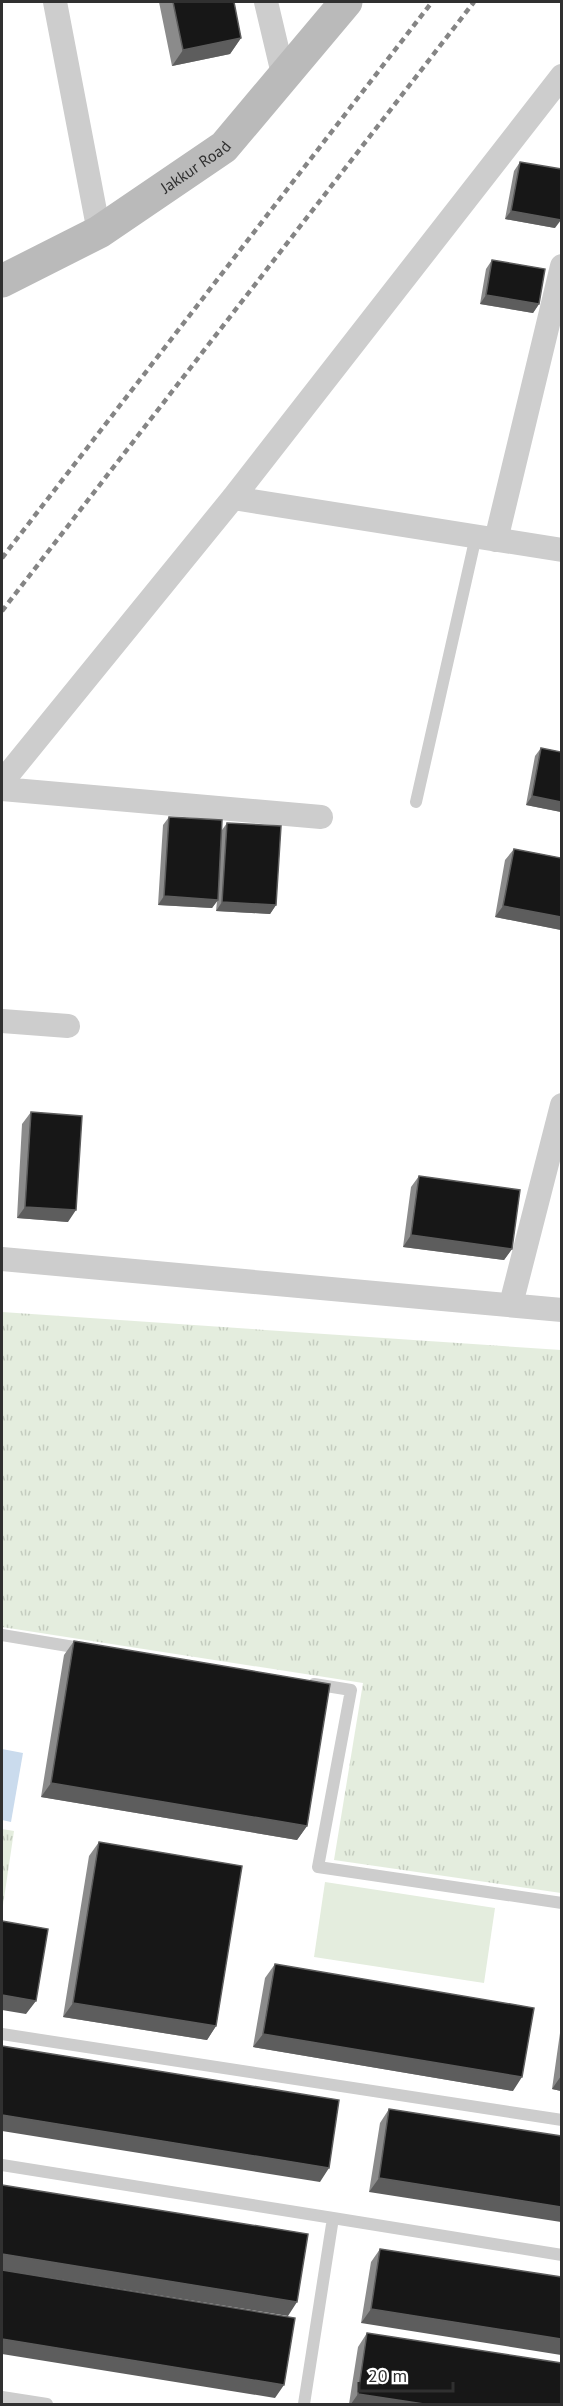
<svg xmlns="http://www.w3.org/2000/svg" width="563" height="2406" font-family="'PT Sans',sans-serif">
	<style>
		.grass { fill: url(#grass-tufts) }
		.garden { fill: #e4edde }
		.water { fill: #cadbed }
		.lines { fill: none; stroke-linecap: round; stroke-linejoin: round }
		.lane { stroke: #cdcdcd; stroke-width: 12 }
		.street { stroke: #cdcdcd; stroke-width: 24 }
		.secondary { stroke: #bababa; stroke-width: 33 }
		.rail { stroke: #858585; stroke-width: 4.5; stroke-dasharray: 6 4.5; stroke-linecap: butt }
		.wall { fill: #8b8b8b }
		.shaded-wall { fill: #5d5d5d }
		.building { fill: #171717; stroke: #5d5d5d; stroke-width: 1.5 }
		.labels { text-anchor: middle; stroke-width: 6; stroke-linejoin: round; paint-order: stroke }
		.street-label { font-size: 16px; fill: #303030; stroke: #fff }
	</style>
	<defs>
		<pattern id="grass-tufts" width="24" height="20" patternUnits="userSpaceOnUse" patternTransform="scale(1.5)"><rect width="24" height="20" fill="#e4edde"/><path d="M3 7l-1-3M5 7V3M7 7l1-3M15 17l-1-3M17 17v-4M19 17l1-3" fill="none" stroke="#c4ccbf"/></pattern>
	</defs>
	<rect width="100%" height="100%" fill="#fff"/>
	<path class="grass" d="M2 1312 561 1350V1893L334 1860 363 1683 2 1627Z
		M2 1829 14 1831 2 1912Z"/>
	<path class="garden" d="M325 1882 495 1908 484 1983 314 1957Z"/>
	<path class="water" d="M2 1749 23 1753 11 1822 2 1820Z"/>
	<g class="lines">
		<path class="lane" d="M416 802 476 536
			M2 1635 86 1649
			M314 1684 351 1690 318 1867 562 1903
			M2 2034 562 2120
			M2 2165 333 2218 304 2404
			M333 2218 562 2255
			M2 2397 47 2404"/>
		<path class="street" d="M55 2 99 232
			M266 2 284 78
			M233 498 562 550
			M496 540 562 266
			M2 782 233 498 562 76
			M2 789 321 817
			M2 1021 68 1026
			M2 1259 562 1310
			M511 1304 562 1105"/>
		<path class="secondary" id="s1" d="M2 281 99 232 224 147 346 2"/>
		<path class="rail" d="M2 558 432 2
			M2 611 474 2"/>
	</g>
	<path class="wall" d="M159 2H234L241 38 230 54 172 66Z
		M520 162 555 228 505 219 514 171Z
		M492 260 539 304 533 313 480 304 486 269Z
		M541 748 561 752V812L526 805 535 756Z
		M169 817 222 830 227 823 276 905 270 914 216 911 217 901 212 908 158 905 163 825Z
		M514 849 561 858V930L495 917 505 860Z
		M31 1112 68 1222 17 1218 22 1124Z
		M419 1176 512 1249 504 1260 403 1247 411 1187Z
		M74 1641 307 1826 297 1840 41 1797 64 1655Z
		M99 1842 216 2026 207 2040 63 2017 89 1856Z
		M275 1964 513 2091 253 2047 265 1978Z
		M561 2026V2091L552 2089Z
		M389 2109 561 2136 369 2192 380 2123Z
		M380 2249 561 2277 361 2323 371 2262Z
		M367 2333 561 2404H349L358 2347Z"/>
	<path class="shaded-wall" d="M241 38 230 54 172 66 183 50Z
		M511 211 561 220 555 228 505 219Z
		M486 295 539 304 533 313 480 304Z
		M532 796 561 802V812L526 805Z
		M164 896 218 900 212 908 158 905Z
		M222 902 276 905 270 914 216 911Z
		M503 906 561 917V930L495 917Z
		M25 1207 76 1210 68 1222 17 1218Z
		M411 1235 512 1249 504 1260 403 1247Z
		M51 1783 307 1826 297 1840 41 1797Z
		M2 1995 36 2001 26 2014 2 2010Z
		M73 2003 216 2026 207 2040 63 2017Z
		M263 2034 522 2077 513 2091 253 2047Z
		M561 2076V2091L552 2089Z
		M2 2115 329 2168 320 2182 2 2131Z
		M379 2178 561 2207V2222L369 2192Z
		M2 2254 297 2302 288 2316 2 2270Z
		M371 2309 561 2339V2355L361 2323Z
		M2 2339 284 2385 275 2398 2 2354Z
		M358 2394 424 2404H351Z"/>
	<path class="building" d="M173 2H234L241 38 183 50Z
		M520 162 561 169V220L511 211Z
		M492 260 545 269 539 304 486 295Z
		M541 748 561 752V802L532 796Z
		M169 817 222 820 218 900 164 896Z
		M227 823 281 826 276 905 222 902Z
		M514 849 561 858V917L503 906Z
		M31 1112 82 1116 76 1210 25 1207Z
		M419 1176 520 1190 512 1249 411 1235Z
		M74 1641 330 1684 307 1826 51 1783Z
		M99 1842 242 1866 216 2026 73 2003Z
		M2 1921 48 1929 36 2001 2 1995Z
		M275 1964 534 2008 522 2077 263 2034Z
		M2 2046 339 2100 329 2168 2 2115Z
		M389 2109 561 2136V2207L379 2178Z
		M2 2185 308 2234 297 2302 2 2254Z
		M380 2249 561 2277V2339L371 2309Z
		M2 2270 295 2318 284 2385 2 2339Z
		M367 2333 561 2363V2404H424L358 2394Z"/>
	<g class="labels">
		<g class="street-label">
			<text dy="6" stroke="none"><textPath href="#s1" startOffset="225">Jakkur Road</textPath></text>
		</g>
	</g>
	<rect width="563" height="2406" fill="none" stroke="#303030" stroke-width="6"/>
	<path d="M359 2382v9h94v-9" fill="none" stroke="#303030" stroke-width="3"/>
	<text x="368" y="2382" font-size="18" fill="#303030" stroke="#ffffff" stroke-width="4.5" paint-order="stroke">20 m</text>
</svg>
